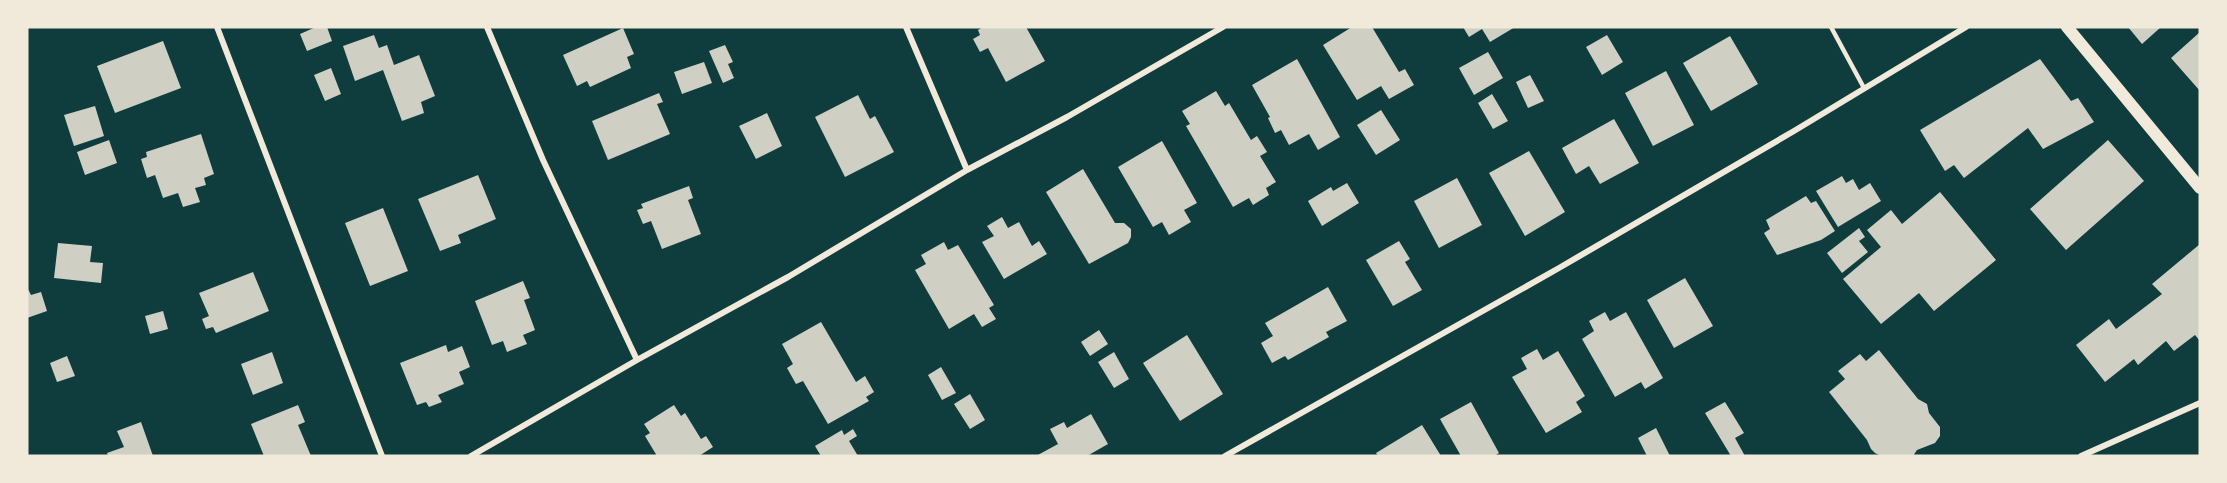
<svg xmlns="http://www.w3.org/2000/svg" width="2227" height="483" font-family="'Public Sans',sans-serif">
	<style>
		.building { fill: #cfcfc3 }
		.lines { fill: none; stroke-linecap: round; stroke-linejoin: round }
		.service { stroke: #f1e9da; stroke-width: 4.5 }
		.minor { stroke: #f1e9da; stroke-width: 6 }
		.secondary { stroke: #f1e9da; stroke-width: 12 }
	</style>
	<rect width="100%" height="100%" fill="#0f3d3e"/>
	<path class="building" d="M316 27H327L332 41 307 51 300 34Z
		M983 27H1026L1045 61 1006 82 988 48 980 52 973 39 980 35 978 30Z
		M1352 27H1372L1399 72 1405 69 1414 85 1389 99 1381 86 1357 100 1323 45Z
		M1463 27H1515L1490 42 1482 29 1469 37Z
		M2128 27H2161L2142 44Z
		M623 28 634 54 627 57 631 68 590 87 587 81 577 86 563 55Z
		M2200 32V91L2171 58Z
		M374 35 379 48 387 45 394 65 419 55 435 96 421 102 424 113 402 121 383 70 355 81 343 46Z
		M1607 35 1623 62 1602 75 1586 47Z
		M1730 36 1758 84 1711 111 1683 63Z
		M163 41 181 88 115 113 97 66Z
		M725 45 733 62 728 64 734 78 723 83 709 51Z
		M1488 52 1503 78 1474 95 1459 68Z
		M1297 59 1340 137 1318 150 1309 134 1289 145 1281 130 1275 133 1268 118 1270 117 1252 85Z
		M2040 59 2071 101 2078 98 2094 122 2043 149 2028 128 1964 178 1954 165 1945 171 1920 130Z
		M704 62 712 83 682 94 674 72Z
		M331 68 341 94 325 101 314 75Z
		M1666 71 1694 125 1653 146 1625 93Z
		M1530 75 1544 101 1528 108 1516 82Z
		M1216 91 1225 106 1229 103 1251 140 1257 136 1267 152 1260 156 1276 182 1266 188 1269 195 1253 205 1249 198 1233 207 1186 126 1190 124 1182 111Z
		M659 93 663 102 657 104 670 134 608 160 592 121Z
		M1492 94 1508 121 1493 129 1478 103Z
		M858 95 870 119 875 116 894 152 845 177 815 117Z
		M95 106 104 136 74 146 64 115Z
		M1381 110 1400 140 1376 155 1357 125Z
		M767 113 782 146 756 159 739 126Z
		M1614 119 1639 163 1600 184 1589 166 1576 174 1562 148Z
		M201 134 214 174 204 178 206 185 195 188 200 202 183 207 178 193 163 198 155 175 147 178 141 159 147 157 146 152Z
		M109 140 117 163 85 175 77 152Z
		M2108 140 2144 181 2066 250 2030 209Z
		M1162 141 1197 203 1184 210 1191 222 1169 235 1162 222 1153 227 1118 167Z
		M1529 151 1565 212 1525 236 1489 173Z
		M1083 169 1115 223H1124L1131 229V237L1128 243 1089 264 1046 192Z
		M478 175 496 219 458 235 461 243 440 251 418 199Z
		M1842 176 1846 183 1853 179 1859 190 1870 183 1881 201 1838 227 1816 191Z
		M1457 178 1482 225 1439 248 1414 201Z
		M1347 183 1359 203 1322 226 1308 201 1331 187 1333 191Z
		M689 186 693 198 688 200 701 234 662 249 651 221 643 224 637 210 643 208 641 204Z
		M1940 192 1996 260 1934 311 1919 293 1881 324 1843 279 1881 247 1867 230 1891 210 1902 224Z
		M1806 196 1811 203 1816 201 1835 231 1821 240 1777 255 1764 233 1770 229 1766 220Z
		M383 208 408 271 370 286 345 223Z
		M1002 217 1008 228 1019 222 1032 246 1039 241 1047 254 1004 279 982 242 994 236 987 226Z
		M1859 228 1865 237 1859 241 1868 252 1842 273 1827 253Z
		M1399 241 1410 259 1405 262 1422 290 1393 306 1366 260Z
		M944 242 948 250 958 245 994 305 989 308 996 319 982 327 974 314 949 329 915 270 926 264 921 255Z
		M58 243 92 246 90 262 103 263 101 283 54 278Z
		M2200 244V341L2195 335 2174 351 2166 341 2138 365 2134 359 2105 382 2076 345 2109 319 2116 329 2162 294 2152 284Z
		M253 272 269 311 216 333 213 327 206 329 202 319 209 316 199 293Z
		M1685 278 1713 326 1674 348 1647 300Z
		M523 281 530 298 524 300 535 330 523 335 527 344 507 352 503 341 492 345 475 301Z
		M27 287 31 295 41 292 47 311 27 318Z
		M1328 287 1347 321 1326 332 1329 337 1288 360 1285 356 1272 363 1261 343 1273 336 1265 323Z
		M163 311 168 329 150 334 145 316Z
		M1605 312 1610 321 1626 312 1663 378 1645 389 1641 382 1615 397 1582 339 1594 331 1589 321Z
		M821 322 856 382 865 376 874 392 866 397 869 401 828 424 803 381 796 384 787 368 793 364 782 344Z
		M1099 330 1108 344 1090 356 1081 342Z
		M1187 335 1223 394 1180 421 1143 363Z
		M446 345 448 352 462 346 470 367 459 372 464 384 438 395 442 402 429 407 426 402 417 405 400 363Z
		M1537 349 1543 360 1558 351 1585 396 1576 402 1582 412 1546 433 1512 377 1527 369 1521 358Z
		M1879 350 1918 399 1927 404 1929 413 1940 427V436L1935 443 1917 450 1913 456H1881L1875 453 1871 449 1867 440 1829 392 1845 379 1838 371 1860 354 1866 361Z
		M272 352 283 383 253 395 241 364Z
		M1114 352 1129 379 1114 388 1098 362Z
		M67 356 75 376 57 382 50 363Z
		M941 367 956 393 942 400 928 375Z
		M970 394 985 420 970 429 954 404Z
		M1471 402 1499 453 1494 456H1461L1440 419Z
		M1725 402 1744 433 1735 438 1745 456H1731L1705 413Z
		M298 405 305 422 298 425 311 456H264L251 424Z
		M674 405 681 416 685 413 701 439 706 436 713 447 699 456H657L645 436 650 433 644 424Z
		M1091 414 1108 444 1087 456H1036L1058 444 1050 429 1064 422 1067 428Z
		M141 422 153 456H108L107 453 124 447 117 431Z
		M1422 425 1441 456H1378L1376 453Z
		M1656 428 1670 456H1647L1638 438Z
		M853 429 857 436 849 441 858 456H821L815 446 842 430 844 435Z"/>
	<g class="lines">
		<path class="service" d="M1831 27 1864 88"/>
		<path class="minor" d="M217 27 382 456
			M487 27 543 160 637 360
			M906 27 967 170
			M471 456 637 360 788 277 967 170 1067 117 1223 27
			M1225 456 1559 268 1794 131 1966 27
			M2081 456 2200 403"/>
		<path class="secondary" d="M2067 27 2200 188"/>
	</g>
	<rect width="2227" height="483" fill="none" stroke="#f1e9da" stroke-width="57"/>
</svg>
